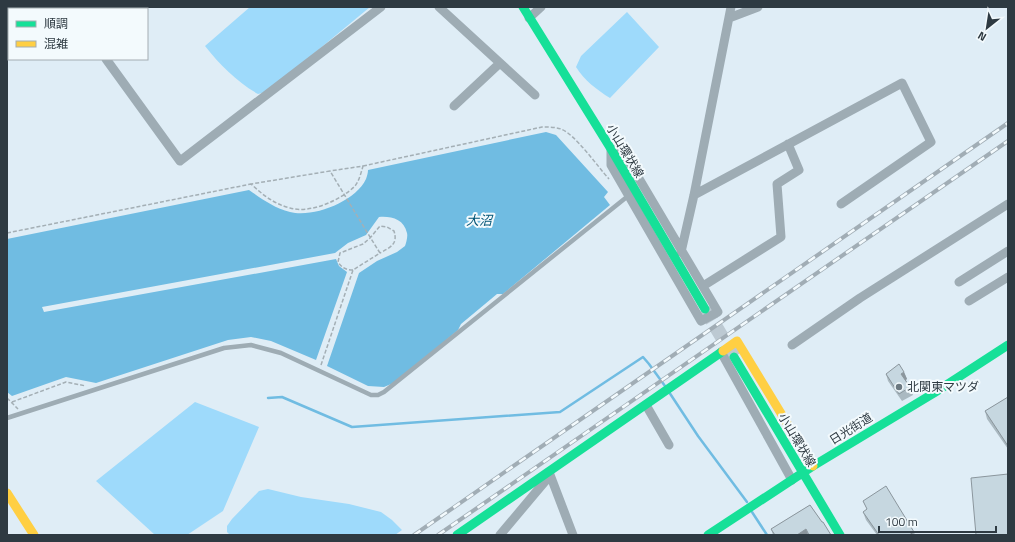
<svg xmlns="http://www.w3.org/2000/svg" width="1015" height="542" font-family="'Titillium Web','Noto Sans JP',sans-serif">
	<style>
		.green { fill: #9edafb }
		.water { fill: #70bce2 }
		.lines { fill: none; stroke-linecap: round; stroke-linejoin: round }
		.stream { stroke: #70bce2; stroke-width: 2.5 }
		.primary-tunnel { stroke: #bcc9d2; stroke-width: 14; stroke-dasharray: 14 7; stroke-linecap: butt }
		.path { stroke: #a4afb5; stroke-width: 1.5; stroke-dasharray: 4 2; stroke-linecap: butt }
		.lane { stroke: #9eacb4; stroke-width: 4.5 }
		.street { stroke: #9eacb4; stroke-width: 9 }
		.fast { stroke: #16e098; stroke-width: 9 }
		.slow { stroke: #ffcf43; stroke-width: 9 }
		.rail-casing { stroke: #a1adb5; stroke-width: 4 }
		.rail { stroke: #f3fafd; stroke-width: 2.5; stroke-dasharray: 8; stroke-linecap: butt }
		.wall { fill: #aab9c1 }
		.shaded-wall { fill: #8b969d }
		.building { fill: #c6d7e0; stroke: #8b969d }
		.poi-dot { fill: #6c7981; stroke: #f3fafd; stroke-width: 1.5 }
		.labels { text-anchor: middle; stroke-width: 4; stroke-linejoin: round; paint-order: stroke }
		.street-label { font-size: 12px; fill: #2e3a42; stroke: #f3fafd }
		.poi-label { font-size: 12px; fill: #2e3a42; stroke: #f3fafd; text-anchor: start }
		.water-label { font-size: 13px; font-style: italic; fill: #005476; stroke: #f3fafd }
	</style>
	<rect width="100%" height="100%" fill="#dfedf6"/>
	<path class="green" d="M250 7H370L277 84 262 93 258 94C237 82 220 65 205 46Z
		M627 12 659 47 610 98C597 90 584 80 576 67L581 56Z
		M195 402 259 427 223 511 187 535H155L96 481Z
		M268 489 301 497 349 504 381 512 392 520 402 530 395 535H230L227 532V526L232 519 259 491Z"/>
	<path class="water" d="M546 132 556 135 608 192 604 197 610 205 503 294H497L461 324 458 330 396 382 384 387 368 386 327 366 359 273 377 261 397 252 405 246C406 243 408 237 407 233 404 219 391 216 379 217L366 235 348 243 335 253 42 307 44 312 336 259 339 266 347 272 316 360 271 341 251 337 228 340 96 383 66 377 12 396 7 392V239L249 190C262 199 274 208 290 212 313 218 355 202 366 179 367 176 368 173 368 170Z"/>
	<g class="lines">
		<path class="stream" d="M669 392 698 436 747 502
			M268 398 282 397 352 427 560 412 643 357 649 364 665 386
			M752 512 767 535"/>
		<path class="primary-tunnel" d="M705 309 734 357"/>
		<path class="path" d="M363 166 542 127C548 127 555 127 561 129 575 134 598 167 609 179
			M7 233 251 184
			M353 270C346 270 342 268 338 262L340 253 363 244 370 238 380 226 387 227 394 231C398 244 391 247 380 253
			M321 365 353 270 380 253C363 226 347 199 330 171L251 184C263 195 274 204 290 208 310 214 341 200 355 186 359 181 361 173 363 166L330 171
			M7 398 18 409
			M12 402 66 382 86 386"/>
		<path class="lane" d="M7 418 224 348 251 345 281 353 371 395H378L384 392 628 196"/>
		<path class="street" d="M439 7 535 95
			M529 18 541 7
			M729 18 758 7
			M106 59 180 161 381 7
			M454 106 500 63
			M611 149 625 155 718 312 701 321 611 165Z
			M694 195 902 83 931 142 841 204
			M681 252 694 195 731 7
			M959 282 1008 251
			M703 286 781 237 777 184 799 170 788 144
			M969 301 1008 277
			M792 345 860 298 1008 204
			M721 352 792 480
			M646 405 669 445
			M549 472 573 535
			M500 535 547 479 549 472"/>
		<path class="fast" d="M523 7 611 149 705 309
			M734 357 840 535
			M457 535 723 351
			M708 535 813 466 934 393 1008 345"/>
		<path class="slow" d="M723 351 737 341 813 466
			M7 493 34 535"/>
		<defs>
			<path id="rail" d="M414 535 1008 123
				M438 535 1008 141"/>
		</defs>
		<use href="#rail" class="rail-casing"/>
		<use href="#rail" class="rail"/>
	</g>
	<path class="wall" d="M904 372 907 379 906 380 910 387 913 395 902 401 888 381 886 374Z
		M1008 397V449L987 419 985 411Z
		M863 501 914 532 915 535H877L866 520 863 512 867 509Z
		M810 505 831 535H773L771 529Z"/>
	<path class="shaded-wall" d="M904 372 907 379 904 381 901 374Z
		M806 529 808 535H797Z"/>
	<path class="building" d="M899 364 904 372 901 374 910 387 899 394 886 374Z
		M1008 397V446L985 411Z
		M1008 474V535H976L971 478Z
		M886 486 914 532 909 535H879L863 512 867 509 863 501Z
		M810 505 822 522H823L831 535H809L806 529 797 535H775L771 529Z"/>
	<circle class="poi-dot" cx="899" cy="387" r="4"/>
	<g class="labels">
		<g class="street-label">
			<text transform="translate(625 151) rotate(59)" y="4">小山環状線</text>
			<text transform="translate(851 429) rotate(-32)" y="4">日光街道</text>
			<text transform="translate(797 440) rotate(59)" y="4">小山環状線</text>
		</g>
		<g class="poi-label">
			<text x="907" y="391">北関東マツダ</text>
		</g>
		<g class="water-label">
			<text x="479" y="225">大沼</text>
		</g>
	</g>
	<rect width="1015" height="542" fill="none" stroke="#2e3a42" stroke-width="16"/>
	<rect x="8" y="8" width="140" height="52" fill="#f3fafd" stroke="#a4adb2"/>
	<rect x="16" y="21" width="20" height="6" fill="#16e098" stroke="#a4adb2"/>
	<text x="44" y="28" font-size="12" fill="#2e3a42">順調</text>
	<rect x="16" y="41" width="20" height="6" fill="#ffcf43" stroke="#a4adb2"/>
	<text x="44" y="48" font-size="12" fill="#2e3a42">混雑</text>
	<g transform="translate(987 28) rotate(210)" stroke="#f3fafd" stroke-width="3" paint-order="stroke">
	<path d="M0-3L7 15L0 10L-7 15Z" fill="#2e3a42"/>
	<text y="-6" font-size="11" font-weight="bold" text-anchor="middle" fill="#2e3a42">N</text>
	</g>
	<path d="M879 526v6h117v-6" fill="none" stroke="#2e3a42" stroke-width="2"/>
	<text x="885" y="526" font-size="12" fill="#2e3a42" stroke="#f3fafd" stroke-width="3" paint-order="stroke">100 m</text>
</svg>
